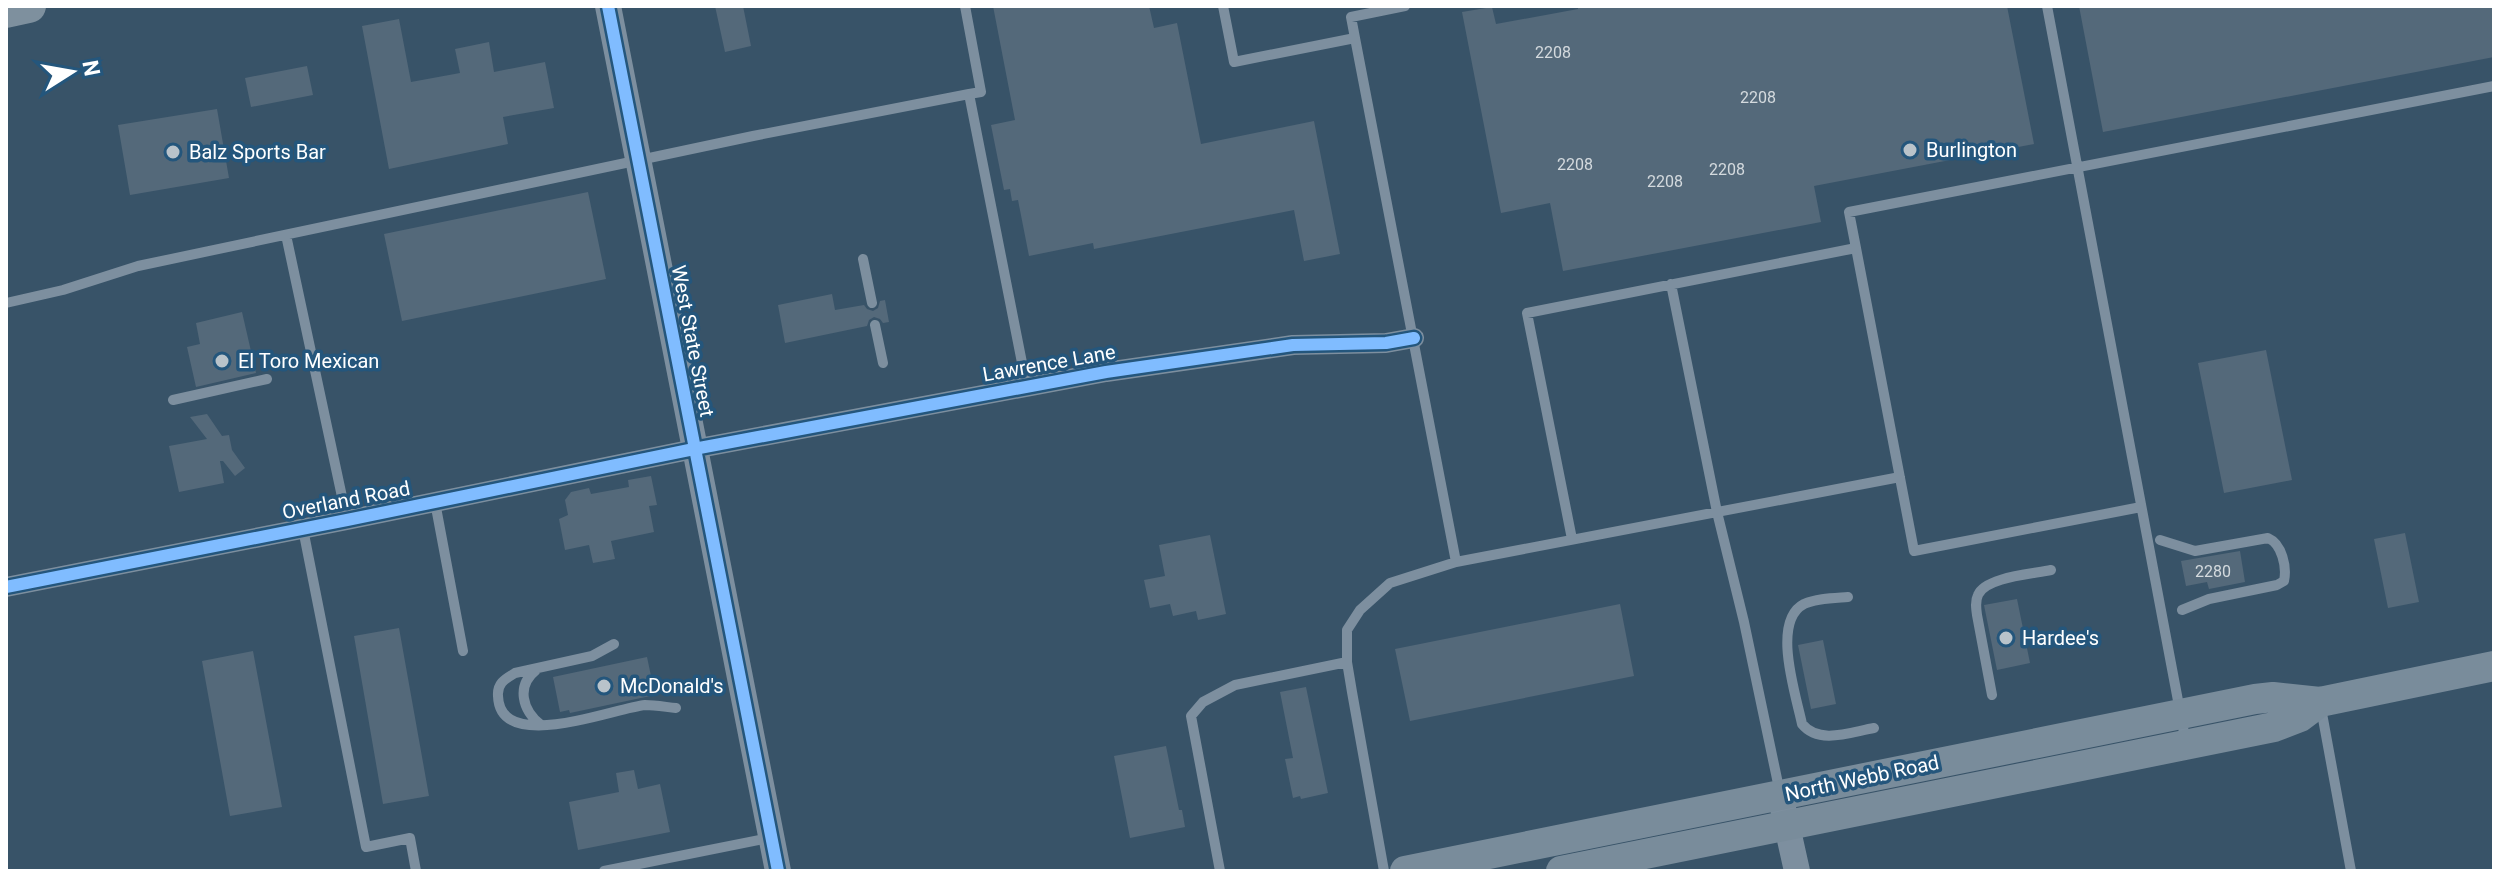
<svg xmlns="http://www.w3.org/2000/svg" width="2500" height="877" font-family="Roboto,sans-serif">
	<style>
		.building { fill: #54697a }
		.lines { fill: none; stroke-linecap: round; stroke-linejoin: round }
		.service { stroke: #7d8f9f; stroke-width: 10 }
		.minor { stroke: #7d8f9f; stroke-width: 20 }
		.tertiary { stroke: #7d8f9f; stroke-width: 26 }
		.secondary { stroke: #798c9b; stroke-width: 30 }
		.trunk { stroke: #7e909e; stroke-width: 34 }
		.cycleway-casing { stroke: #24567c; stroke-width: 17 }
		.cycleway { stroke: #80bcff; stroke-width: 12 }
		.poi-dot { fill: #b9c3ca; stroke: #24567c; stroke-width: 3 }
		.labels { text-anchor: middle; stroke-width: 7; stroke-linejoin: round; paint-order: stroke }
		.number-label { font-size: 16px; fill: #d4dade }
		.poi-label { font-size: 20px; fill: #fff; stroke: #24567c; text-anchor: start }
		.street-label { font-size: 20px; fill: #fff; stroke: #24567c }
	</style>
	<rect width="100%" height="100%" fill="#385368"/>
	<path class="building" d="M715 6H743L751 46 725 52Z
		M993 6H1149L1154 28 1177 23 1201 144 1314 121 1340 254 1304 261 1294 210 1094 249 1093 243 1029 256 1018 200 1012 201 1010 189 1004 190 991 125 1015 120Z
		M1578 6H2007L2034 144 1814 186 1821 222 1563 271 1550 203 1501 213 1462 12 1492 7 1496 24 1578 9Z
		M2079 6H2494V57L2103 132Z
		M399 19 411 82 460 73 455 49 489 42 494 72 545 62 554 108 503 117 508 144 389 169 362 26Z
		M307 66 313 95 251 107 245 78Z
		M217 109 229 178 130 195 118 125Z
		M588 192 606 279 402 321 384 234Z
		M832 294 835 310 864 305 867 309 873 311 878 308 880 301 885 300 889 322 883 323 880 319 874 317 869 320 867 326 785 343 778 305Z
		M242 312 256 373 196 387 187 347 200 344 196 323Z
		M2266 350 2292 480 2224 493 2198 363Z
		M207 414 222 436 229 435 232 450 245 468 235 476 223 461H220L224 483 179 492 169 446 207 439 190 417Z
		M651 476 657 505 649 506 654 532 611 541 615 559 593 563 589 545 565 550 559 519 568 515 565 500 571 492 589 488 591 494 629 487 628 480Z
		M2405 533 2419 602 2388 608 2374 539Z
		M1210 535 1226 614 1198 620 1196 611 1173 616 1170 604 1150 608 1144 580 1165 576 1159 545Z
		M2240 551 2245 582 2209 589 2207 582 2186 586 2181 561Z
		M2017 599 2030 663 1997 670 1984 605Z
		M1620 604 1634 676 1410 721 1395 649Z
		M399 628 429 796 383 804 354 636Z
		M1823 640 1836 704 1811 709 1798 645Z
		M253 651 282 807 230 816 202 661Z
		M647 657 655 695 570 713 569 710 560 712 553 677Z
		M1306 687 1328 793 1301 799 1300 796 1293 798 1285 759 1293 758 1280 692Z
		M1166 746 1179 810H1182L1185 827 1130 838 1114 756Z
		M634 770 638 789 660 784 670 832 578 850 569 802 619 792 616 773Z"/>
	<g class="lines">
		<path class="service" d="M965 6 981 92 969 94
			M1223 6 1234 62 1355 38 1456 562
			M2047 6 2186 743
			M1355 38 1351 17 1405 6
			M286 235 347 520
			M1856 248 1914 551 2141 507
			M863 259 872 303
			M1671 284 1717 512 1744 622 1780 793
			M6 303 63 290 138 266 753 136 969 94 1027 388
			M875 325 883 363
			M173 400 267 379
			M435 502 463 651
			M303 529 366 847 410 838 416 871
			M1572 539 1527 313 1856 248 1849 212 2494 86
			M2160 540 2195 551 2268 538C2282 544 2287 567 2284 581L2277 585 2209 599 2182 610
			M1848 597C1834 598 1817 598 1804 604 1771 621 1796 695 1802 724 1819 745 1851 732 1874 728
			M614 644 592 656 515 673C505 679 497 683 498 696 500 754 611 709 645 705 655 705 666 707 676 708
			M536 670C516 686 522 710 541 725
			M1992 695 1977 615C1976 608 1975 601 1978 595 1985 577 2033 574 2051 570
			M2321 708 2351 871
			M604 871 769 838
			M1220 871 1191 716 1203 702 1235 685 1347 662
			M1384 871 1352 692 1347 662V630L1360 610 1390 583 1456 562 1900 477"/>
		<path class="minor" d="M6 587 347 520 694 449 1106 372 1293 345 1386 343 1414 338"/>
		<path class="tertiary" d="M608 6 778 871
			M1783 808 1797 871"/>
		<path class="secondary" d="M1405 871 2255 699 2273 697 2320 702 2494 666
			M1561 871 2274 727 2300 717 2320 702"/>
		<path class="trunk" d="M6 11 29 6"/>
		<defs>
			<path id="cycleway" d="M608 6 778 871
				M6 587 347 520 694 449 1106 372 1293 345 1386 343 1414 338"/>
		</defs>
		<use href="#cycleway" class="cycleway-casing"/>
		<use href="#cycleway" class="cycleway"/>
	</g>
	<g class="poi-dot">
		<circle cx="1910" cy="150" r="8"/>
		<circle cx="173" cy="152" r="8"/>
		<circle cx="222" cy="361" r="8"/>
		<circle cx="2006" cy="638" r="8"/>
		<circle cx="604" cy="686" r="8"/>
	</g>
	<g class="labels">
		<g class="number-label">
			<text x="1553" y="58">2208</text>
			<text x="1758" y="103">2208</text>
			<text x="1575" y="170">2208</text>
			<text x="1727" y="175">2208</text>
			<text x="1665" y="187">2208</text>
			<text x="2213" y="577">2280</text>
		</g>
		<g class="poi-label">
			<text x="1926" y="157">Burlington</text>
			<text x="189" y="159">Balz Sports Bar</text>
			<text x="238" y="368">El Toro Mexican</text>
			<text x="2022" y="645">Hardee's</text>
			<text x="620" y="693">McDonald's</text>
		</g>
		<g class="street-label">
			<text transform="translate(693 341) rotate(79)" y="7">West State Street</text>
			<text transform="translate(1049 363) rotate(-10)" y="7">Lawrence Lane</text>
			<text transform="translate(346 500) rotate(-11)" y="7">Overland Road</text>
			<text transform="translate(1862 778) rotate(-12)" y="7">North Webb Road</text>
		</g>
	</g>
	<rect width="2500" height="877" fill="none" stroke="#ffffff" stroke-width="16"/>
	<g transform="translate(72 72) rotate(79)" stroke="#24567c" stroke-width="6" paint-order="stroke">
	<path d="M0-6L14 30L0 20L-14 30Z" fill="#ffffff"/>
	<text y="-12" font-size="22" font-weight="bold" text-anchor="middle" fill="#ffffff">N</text>
	</g>
</svg>
